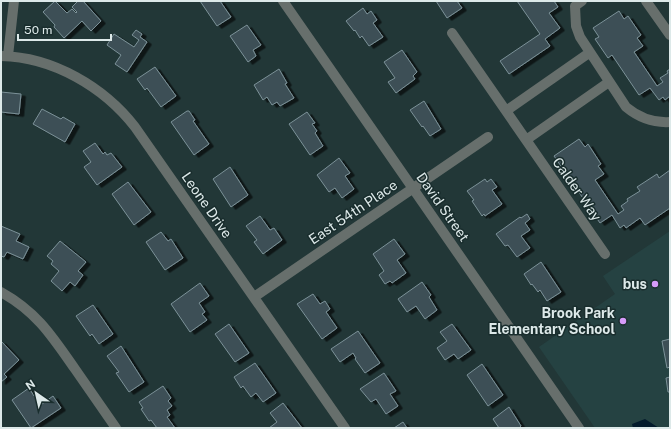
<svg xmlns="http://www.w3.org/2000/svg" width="671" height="429" font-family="'Public Sans',sans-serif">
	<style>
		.built { fill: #254242 }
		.water { fill: #031b2c }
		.building { fill: #3c5056; stroke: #7c9198; filter: url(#shadow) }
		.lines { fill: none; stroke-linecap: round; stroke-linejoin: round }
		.street { stroke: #676f6c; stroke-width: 10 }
		.poi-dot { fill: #d69bfa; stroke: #192d2d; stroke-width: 1.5 }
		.labels { text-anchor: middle; stroke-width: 3; stroke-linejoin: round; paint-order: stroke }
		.street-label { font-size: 14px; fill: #dde9e9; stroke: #192d2d }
		.poi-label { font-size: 14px; font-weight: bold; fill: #dde9e9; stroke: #192d2d; text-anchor: end }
	</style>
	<defs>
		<filter id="shadow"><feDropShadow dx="4.5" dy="2.5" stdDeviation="0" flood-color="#0009"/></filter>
	</defs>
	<rect width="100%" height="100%" fill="#223737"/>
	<path class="built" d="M670 231V428H595L539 347 615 294 603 276Z"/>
	<path class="water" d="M645 419 659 428H633L632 424Z"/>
	<path class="building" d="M55 1 67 13 72 9 76 13 77 12 72 7 78 1H83L101 21 91 31 82 21 64 38 54 27 55 25 43 12Z
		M200 1H220L231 17 217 26Z
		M436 1H457L462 8 447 18Z
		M517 1H554L558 7 549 13 560 28 545 39 550 46 509 74 500 61 540 34Z
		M363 8 367 14 371 11 377 20 373 23 383 37 369 46 362 36 360 38 355 30 354 31 346 21Z
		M619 11 624 19 628 16 641 35 637 38 643 46 634 52 657 86 663 82 660 78 668 73 667 71 670 69V96L665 100 663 97 659 100 650 88 639 95 612 55 608 58 595 39 599 37 593 28Z
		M247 25 261 45 253 50 256 56 248 62 230 36Z
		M136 30 142 34 140 37 147 42 127 72 115 64 121 55 107 45 114 34 134 47 139 40 132 35Z
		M402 50 417 72 413 76 415 79 396 93 388 82 395 78 384 62Z
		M155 67 176 96 161 107 147 88 145 90 137 79Z
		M279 69 287 83 285 84 294 98 280 106 277 102 272 105 267 97 263 100 254 85Z
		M1 92 21 94 19 114 1 112Z
		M424 101 441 129 430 136 423 126 422 127 410 110Z
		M42 109 61 119 63 117 75 124 65 142 33 124Z
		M187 111H189L195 120 193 121 209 144 194 155 171 122Z
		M307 112 315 123 312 124 317 131 315 133 323 146 310 155 289 124Z
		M579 139 585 147 588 144 601 164 598 166 604 174 595 180 618 214 624 210 621 206 628 201 627 199 640 191 637 187 657 174 659 178 670 170V208L645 225 640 218 626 228 624 225 620 228 612 215 600 223 554 156Z
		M95 143 103 154 105 152 107 155 111 153 122 167 97 185 84 167 91 162 83 151Z
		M339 158 350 173 345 176 354 189 342 198 335 188 329 192 317 175Z
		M230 167 248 195 231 207 213 179Z
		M485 179 487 182 491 179 497 187 492 190 502 204 485 216 484 214 482 216 472 201 474 200 467 191Z
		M128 182 151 212 134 225 112 194Z
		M527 214 530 219 525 223 530 230 521 236 530 248 517 257 508 245 505 246 496 234 520 217 521 218Z
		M260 216 270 230 274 228 282 240 263 254 254 242 257 240 246 226Z
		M1 226 20 234 16 241 29 247 23 259 7 252 4 257 1 256Z
		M161 232 168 241 171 239 183 258 165 270 146 242Z
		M394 239 405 254 397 260 406 273 392 283 390 281 385 284 379 275 384 271 373 254Z
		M60 241 86 262 78 271 83 275 75 286 70 282 62 291 51 281 59 271 51 264 53 261 47 256Z
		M541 262 561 292 547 301 540 290 538 292 532 284 531 285 524 274Z
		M422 282 431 295 429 297 437 310 425 319 416 306 407 312 398 299Z
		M200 283 209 296 199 303 205 312 202 314 207 320 190 332 171 304Z
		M313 294 320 304 325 301 330 309 326 312 337 328 322 339 297 304Z
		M93 305 113 334 99 344 92 334 90 336 76 316Z
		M229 324 249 353 235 362 215 334Z
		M452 324 471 350 458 359 454 354 445 360 437 348 447 341 440 332Z
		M358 331 380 363 365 373 355 359 356 358 353 353 340 362 331 349Z
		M670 339V367L667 368 662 341Z
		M1 341 19 360 4 374 7 377 1 382Z
		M121 346 144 382 129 392 116 373 119 372 107 356Z
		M255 363 276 393 263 402 256 393 251 397 243 386 241 388 234 377Z
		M482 364 503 395 488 406 467 375Z
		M384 373 396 391 390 394 398 406 386 414 376 399 371 402 360 389Z
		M670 377V392H668L666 378Z
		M163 386 171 398 168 401 172 406 167 410 170 415 167 417 175 428H157L151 420 149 421 141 409 143 408 139 402Z
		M29 388 34 396 36 394 42 404 53 396 61 408 31 428 12 400Z
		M283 403 302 428H269L277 422 270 413Z
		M509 407 521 426 519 428H499L493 419Z
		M403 422 407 428H394Z"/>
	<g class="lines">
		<path class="street" d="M283 1 579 428
			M582 1 575 6 576 26 580 37 626 107C638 117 654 123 670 122
			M646 1 670 35
			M452 33 605 254
			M1 56C53 57 104 87 135 127L345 428
			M8 56 14 1
			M506 111 589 53
			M526 140 609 82
			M1 292C37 312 52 336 75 369 89 389 102 408 116 428
			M254 297 488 137"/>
	</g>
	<g class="poi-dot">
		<circle cx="655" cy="284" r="4"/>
		<circle cx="623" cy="321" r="4"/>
	</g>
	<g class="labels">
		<g class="street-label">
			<text transform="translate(577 189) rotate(55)" y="5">Calder Way</text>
			<text transform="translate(207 205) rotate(55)" y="5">Leone Drive</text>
			<text transform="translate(443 207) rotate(55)" y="5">David Street</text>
			<text transform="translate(353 212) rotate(-34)" y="5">East 54th Place</text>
		</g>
		<g class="poi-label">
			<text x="647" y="289">bus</text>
			<text x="615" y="318">Brook Park<tspan x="615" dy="16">Elementary School</tspan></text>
		</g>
	</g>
	<rect width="671" height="429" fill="none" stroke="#dde9e9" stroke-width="4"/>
	<g transform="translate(36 393) rotate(326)" stroke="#192d2d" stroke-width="3" paint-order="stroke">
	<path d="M0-3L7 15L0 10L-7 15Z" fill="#dde9e9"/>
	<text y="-6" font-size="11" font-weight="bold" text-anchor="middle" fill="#dde9e9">N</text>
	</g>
	<path d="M18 34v6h93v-6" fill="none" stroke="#dde9e9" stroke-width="2"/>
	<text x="24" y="34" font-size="12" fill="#dde9e9" stroke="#192d2d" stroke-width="3" paint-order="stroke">50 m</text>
</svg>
